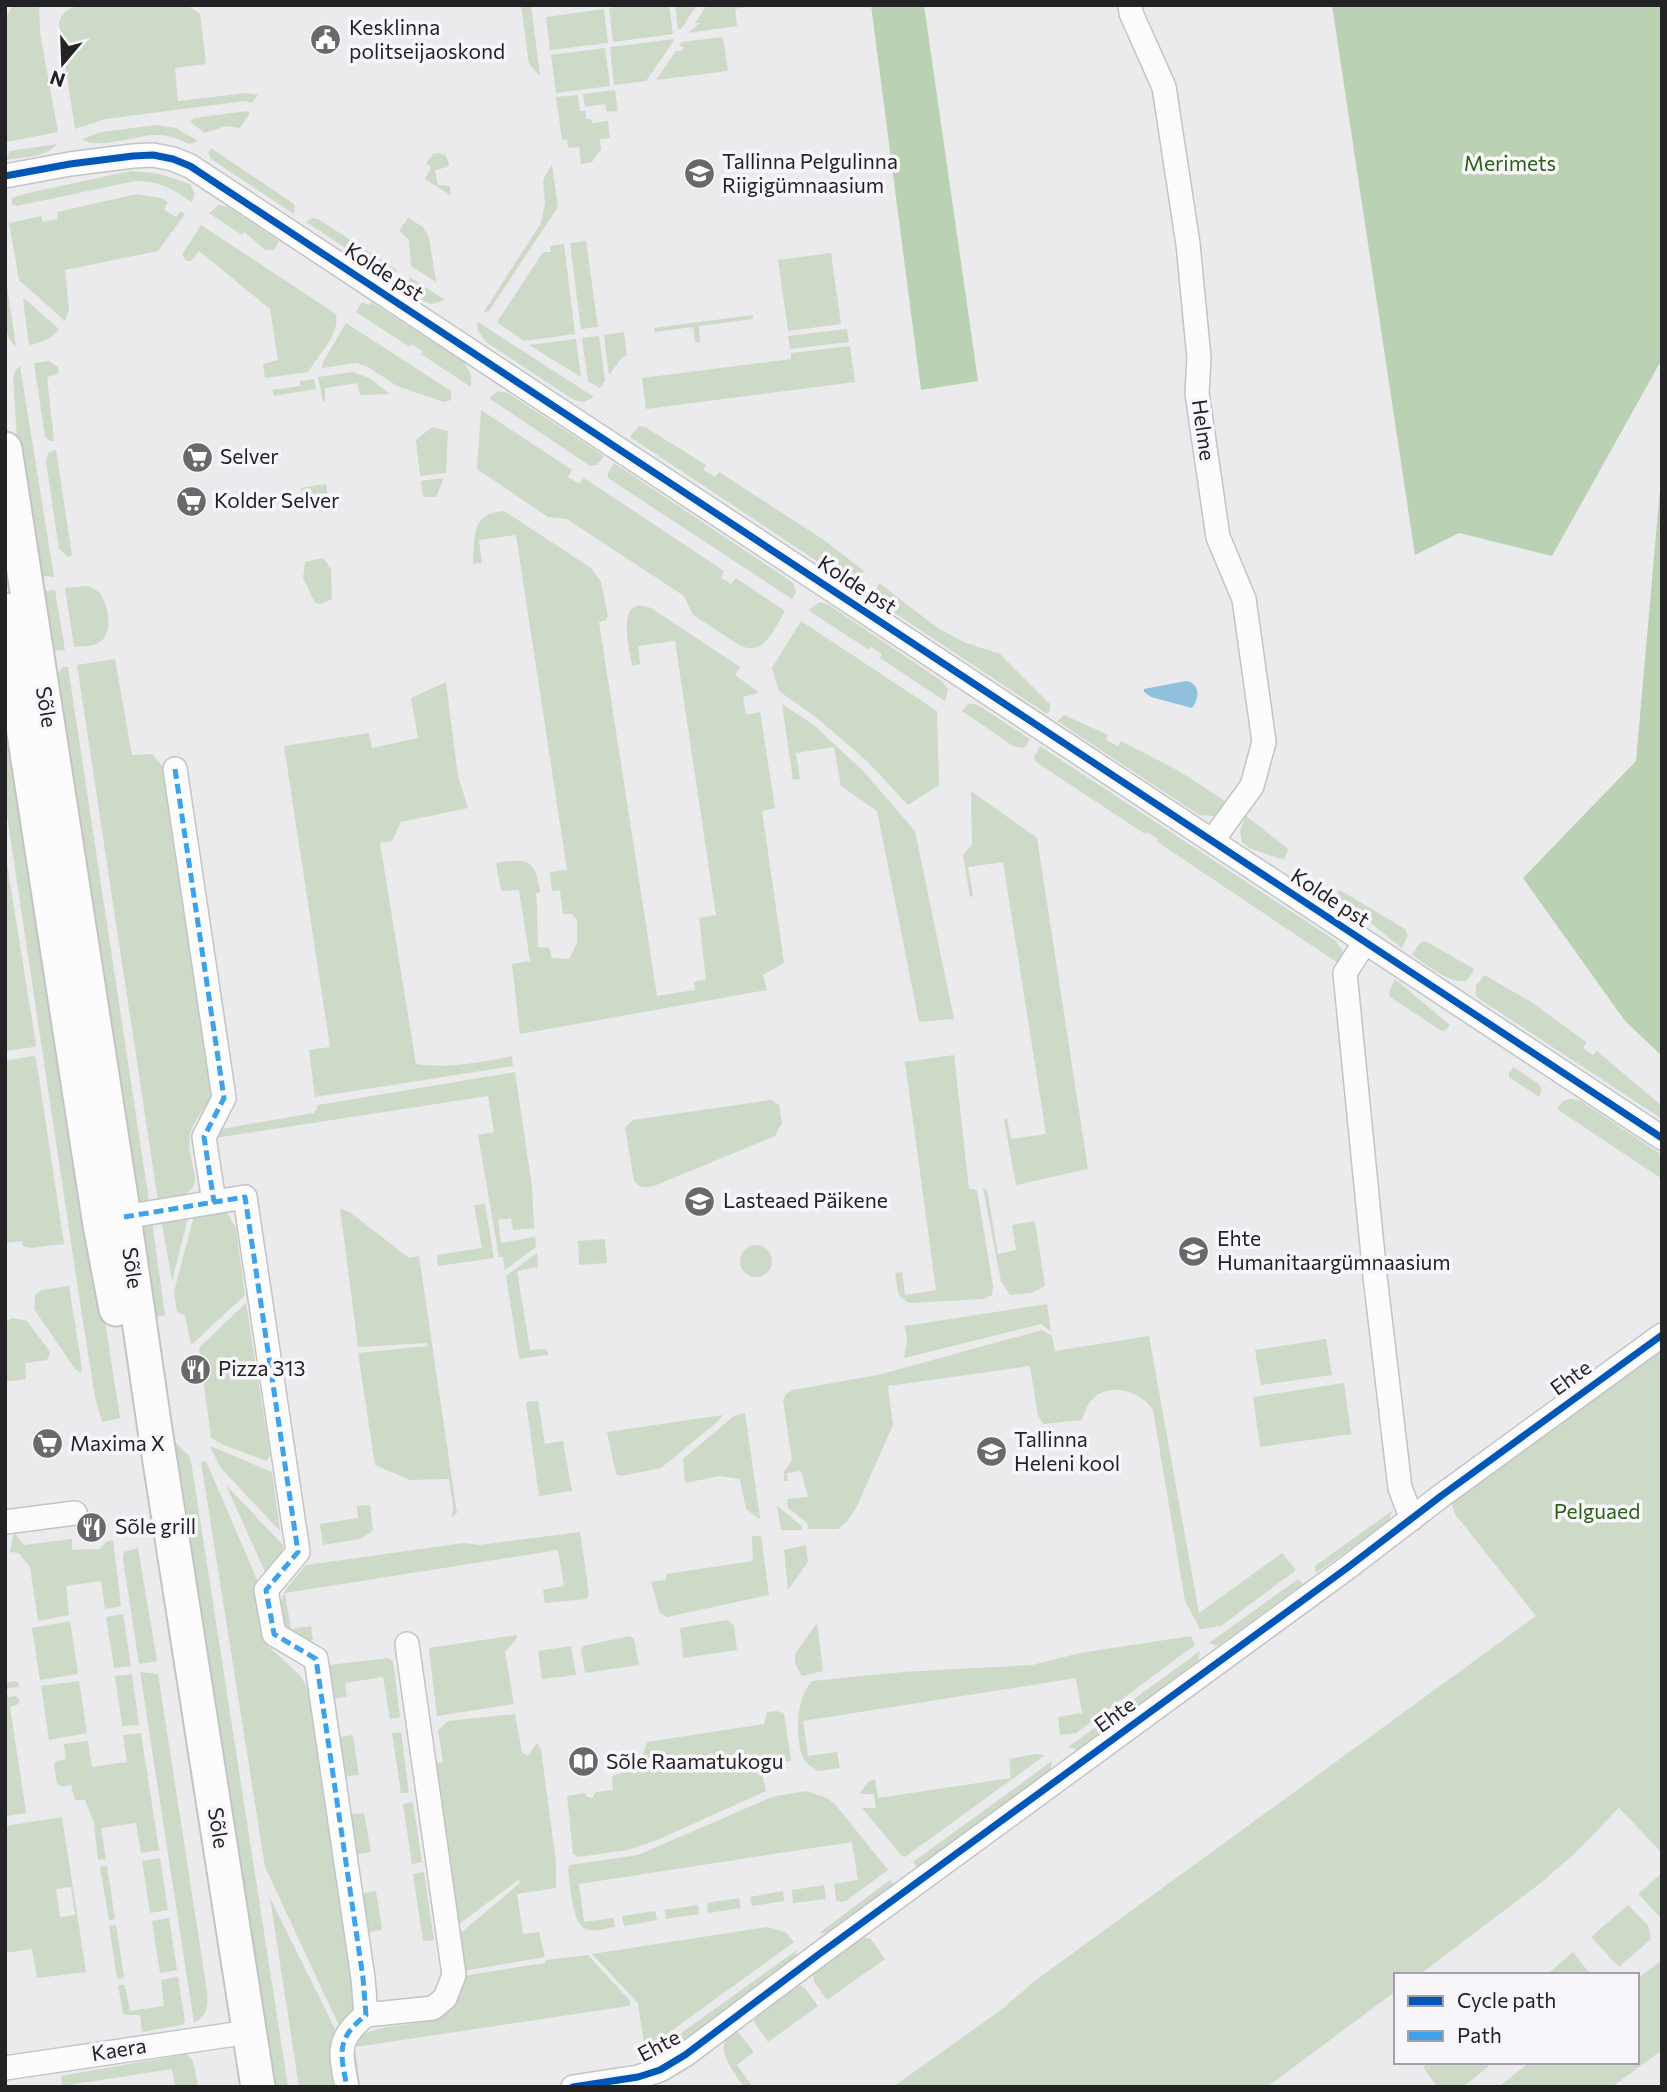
<svg xmlns="http://www.w3.org/2000/svg" width="1667" height="2092" font-family="Commissioner,sans-serif">
	<style>
		.green { fill: #cddac8; fill-rule: evenodd }
		.forest { fill: #bad1b3 }
		.water { fill: #91c0dd }
		.lines { fill: none; stroke-linecap: round; stroke-linejoin: round }
		.minor-casing { stroke: #c4c3c5; stroke-width: 26 }
		.secondary-casing { stroke: #c4c3c5; stroke-width: 37 }
		.minor { stroke: #fcfcfc; stroke-width: 23 }
		.secondary { stroke: #fcfcfc; stroke-width: 33 }
		.quiet { stroke: #3ea2eb; stroke-width: 5; stroke-dasharray: 10 5; stroke-linecap: butt }
		.cycleway-casing { stroke: #f9f6fb; stroke-width: 11 }
		.cycleway { stroke: #0057b8; stroke-width: 7 }
		.labels { text-anchor: middle; stroke-width: 7; stroke-linejoin: round; paint-order: stroke }
		.poi-label { font-size: 21px; fill: #232224; stroke: #f9f6fb; text-anchor: start }
		.park-label { font-size: 21px; fill: #2b6114; stroke: #f9f6fb }
		.street-label { font-size: 21px; fill: #232224; stroke: #f9f6fb }
	</style>
	<rect width="100%" height="100%" fill="#ebeaec"/>
	<path class="green" d="M14 5H39L40 33 58 132 7 142 5 18Z
		M85 5H187L200 14 206 64 175 68 178 101 247 93 258 95 252 103 245 101 105 119 75 129 59 23C63 9 72 7 85 5Z
		M521 5H531L540 76 529 64Z
		M632 5H669L673 34 613 42 609 8Z
		M675 5H697L681 29H678Z
		M707 5H752V6L735 9 737 26 688 33 700 23H695Z
		M604 9 608 43 550 50 546 17Z
		M723 37 728 71 656 80 676 51H681L684 47 679 46 682 42Z
		M675 39 646 81 614 85 610 47Z
		M605 48 610 86 556 93 551 55Z
		M615 90 618 111 607 112 605 104 585 107 583 94Z
		M578 95 580 111H585L586 119H591L592 123 608 121 610 138 600 139 601 149 592 162 581 164 579 147 568 148 567 139 562 140 556 97Z
		M247 111 250 113 240 128 226 126 205 133 190 122 194 118Z
		M156 125 176 128 198 141 190 144C180 140 170 135 158 135 137 134 98 151 82 139L101 132Z
		M57 144C46 158 22 157 5 160L10 151Z
		M211 148 291 202 295 206 294 214 211 159 208 153Z
		M438 153 445 155 449 163 448 167 435 170 438 185 450 186 451 196 425 179 431 167 426 163 433 154Z
		M552 164 558 207 489 311 483 313 541 223 545 203 543 180Z
		M131 171 156 173 190 184 195 194 192 202C173 189 158 180 135 181L17 206 12 204V198L28 193Z
		M137 194 161 198 168 202 164 210 176 217 181 211 185 214 158 251 65 270 69 308 65 321 19 280 9 223 41 216 43 222 58 219 57 212Z
		M219 205 228 207 279 241 274 250H265L244 232 242 235 209 213Z
		M313 218 318 219 397 270 391 276 384 273 306 222Z
		M408 218 423 227 429 237 436 282 411 266 409 240 399 231Z
		M201 225 336 314C340 335 318 355 308 372L265 378 263 364 278 360 270 309 199 251 191 261H187L182 255Z
		M586 241 598 327 581 329 570 243Z
		M564 244 575 334 524 341 497 322 543 252H551L550 246Z
		M831 253 841 324 788 331 778 260Z
		M5 273 16 346C0 337 5 292 5 273Z
		M410 277 445 300 431 304C418 298 405 292 410 277Z
		M23 299H25L59 329C51 340 41 342 29 345Z
		M362 302 370 305 371 302 464 362 471 375V387L421 354 423 352 412 344 410 347 356 312Z
		M753 315V319L699 326 700 342H695L693 327 655 332 654 328Z
		M478 322 594 397 583 402 574 400 486 342 477 329Z
		M346 323 451 391V400L444 402 397 386 368 367 356 363 322 368 323 362Z
		M847 329 849 342 790 349 788 336Z
		M624 332 627 355 621 359 609 375 604 335Z
		M599 336 605 381 600 388 588 381 582 338Z
		M576 339 581 377 529 345Z
		M850 346 855 382 646 409 642 378 791 359V353Z
		M49 361 58 367 59 372 56 375 47 377 54 441H50L45 437 34 363Z
		M20 366 54 577 41 576 20 484 13 378 15 371Z
		M353 372 369 378 390 394 360 395 357 383 325 388V401H323L318 377Z
		M314 379 316 389 274 396 273 390 300 386V381Z
		M498 391 508 393 604 456 597 465 590 466 489 398Z
		M481 410 572 470 568 477 579 484 584 478 724 571 721 578 731 584 736 578 785 611C774 628 765 656 741 646L693 615 684 596 567 519 548 517 477 469Z
		M639 426 645 427 706 465 703 470 715 477 719 472 824 540 864 571 853 579 841 577 630 437Z
		M432 427 448 431 446 473 420 476 416 440Z
		M56 450 72 555 68 557 59 549 46 461 49 452Z
		M614 463 789 580 793 583 796 592 792 599 608 478V473Z
		M444 478 436 497H423L421 481Z
		M326 484 330 507 304 511 301 488Z
		M504 511 591 568 601 582 608 616 606 620 599 622 657 996 695 990 694 982 706 979 699 918 716 915 675 641 638 646 640 664 632 666C630 650 614 593 651 608L740 667 735 675 757 691 758 693 743 697 746 715 760 712 775 808 762 811 784 963 763 975 767 990 520 1034 512 964 530 961 519 890 501 891 496 863C528 858 535 859 540 892L536 893C538 911 537 929 538 947L549 948 552 958 569 959 577 943V920L572 914H563L560 890 552 891 550 872 567 870 516 535 479 540 482 563 473 564C475 537 470 513 504 511Z
		M323 558 331 569 332 599 322 604 315 603 303 578 305 562Z
		M879 583 939 629 966 643 1000 654 1050 704V710L1047 714 881 604 876 590Z
		M88 586C90 587 96 590 98 591 108 601 114 632 101 641 94 647 83 646 74 647L65 588Z
		M55 590 65 650 50 651 38 597 45 591Z
		M820 602 829 605 943 682 948 690 945 701 880 658 882 654 871 647 869 650 808 610Z
		M801 621 937 711 939 785 908 805 867 761 817 718 779 691 772 668Z
		M115 659 132 755 152 754 167 771 214 1092C209 1106 195 1117 191 1131 181 1168 222 1192 158 1201L77 665Z
		M63 667H68L149 1201 138 1202 56 675Z
		M446 682 458 776 468 808 401 822 392 841 380 843 416 1064C449 1069 480 1062 512 1056L513 1066 315 1097 309 1050 330 1047 284 746 369 733 372 748 418 738 411 698Z
		M782 704 814 725 865 773 915 831 954 1019 919 1022 877 811 841 786 834 747 796 753 800 779 793 780Z
		M968 704H974L981 707 1030 739 1024 748 1013 746 962 711Z
		M1064 715 1108 735 1106 740 1118 746 1121 741 1179 771 1228 803 1214 816 1199 815 1057 721Z
		M5 719 13 729 120 1418 102 1422 95 1397 82 1315 5 802Z
		M1040 746 1336 941 1343 952 1338 963 1156 841 1158 839 1147 832 1145 834 1036 762 1034 756Z
		M971 791 1037 838 1088 1169 1016 1185 1004 1119H1007L1011 1139 1046 1134 1003 862 968 867 973 896 970 897 963 855 972 845Z
		M1246 816 1286 847 1288 850 1284 860 1249 848 1242 842 1240 831Z
		M5 851 36 1045 34 1047 5 1051Z
		M1340 890 1405 929 1408 935 1402 948 1336 895Z
		M1425 941 1474 969C1474 970 1469 978 1468 979 1456 989 1423 962 1412 955L1419 944Z
		M1484 975 1533 1003 1586 1042 1583 1048 1593 1055 1597 1051 1662 1106V1119L1481 1000 1476 996V986Z
		M1395 979 1450 1025 1445 1031 1440 1030 1390 997 1389 991Z
		M954 1055 969 1189 977 1190 993 1286 992 1295 983 1299 909 1303 899 1296 895 1273 902 1272 905 1295 936 1290 905 1062Z
		M33 1056 36 1058 64 1244 30 1248 23 1246 22 1241 5 1243V1061Z
		M1513 1067 1538 1083 1542 1090 1539 1097 1509 1077V1073Z
		M515 1072 532 1187 534 1228 513 1230 511 1218 498 1220 501 1243 535 1237 536 1247 505 1270 503 1257H499L478 1135 494 1132 488 1096 215 1138 221 1129 314 1113 318 1105Z
		M1571 1099 1581 1101 1662 1155V1179L1557 1109 1563 1101Z
		M771 1100 779 1105 782 1123 775 1136 654 1186C645 1188 640 1188 634 1181L625 1127 633 1120Z
		M983 1188 987 1190 998 1254 1016 1250 1012 1225 1035 1221 1045 1286 1031 1293 1010 1295 1001 1281Z
		M485 1204 494 1258 438 1266 437 1255 482 1248 474 1205Z
		M340 1208 351 1213 409 1258 419 1256 457 1513 452 1517 453 1505 449 1479 410 1480 375 1465 358 1353 428 1346 427 1343 358 1347Z
		M226 1211 236 1228 245 1295 191 1345 185 1315 177 1312 174 1292 195 1212Z
		M189 1214 172 1281 161 1218Z
		M152 1221 165 1315 148 1319 136 1227Z
		M605 1239 607 1263 579 1265 578 1241Z
		M740 1261a16 16 0 1 1 32 0a16 16 0 1 1-32 0Z
		M537 1253 538 1267 517 1271 530 1350 547 1349 548 1355 519 1359 506 1276Z
		M69 1286 82 1368 81 1373 75 1369 34 1309 35 1295 41 1290Z
		M246 1303 270 1455 267 1461 224 1445 211 1438 199 1348Z
		M1047 1304 1051 1332 1041 1324 904 1358 907 1340 905 1326Z
		M12 1318 27 1321 50 1352 47 1360 25 1363 26 1379 5 1382V1322Z
		M1042 1330 1052 1336 1055 1351 1149 1336 1199 1613 1282 1553 1296 1570 1221 1626 1200 1629 1185 1601 1153 1410C1142 1393 1116 1383 1097 1395 1088 1401 1085 1411 1082 1420L1044 1424 1038 1416 1030 1366 888 1386 893 1425 857 1506 847 1522 838 1529H809L807 1523 788 1508 787 1499 808 1497 801 1471 787 1473 788 1481H784V1472L792 1460 783 1401 786 1394 792 1390 878 1375Z
		M1326 1339 1332 1375 1261 1385 1255 1350Z
		M1662 1349V1853L1619 1808 1572 1856 1542 1882 1419 1975H1396V1991L1267 2087H893L1001 2010 1036 1980 1536 1616 1455 1514 1451 1502Z
		M1344 1383 1351 1434 1260 1447 1253 1397Z
		M538 1401 545 1444 563 1441 572 1491 539 1496 526 1402Z
		M745 1413 760 1518 759 1519 746 1509 740 1479 720 1476 685 1483 683 1459 734 1416Z
		M723 1415 715 1424 661 1468 621 1476 616 1474 607 1432Z
		M171 1438 189 1456 191 1461 288 2087H266Z
		M210 1446 272 1472 280 1531 220 1467Z
		M206 1461 261 1589 264 1629 268 1646 300 1675 309 1691 353 1982V2011L342 2032 265 1867 201 1462Z
		M226 1485 283 1545 282 1553 266 1574Z
		M370 1505 373 1531 360 1539 323 1545 320 1524 358 1518 357 1506Z
		M777 1506 802 1526V1530H781Z
		M1393 1510 1388 1522 1316 1573 1315 1566Z
		M14 1532 24 1545 72 1539V1550L100 1549 106 1542 113 1540 121 1606 105 1609 101 1581 66 1586 69 1615 38 1621 30 1567 19 1553 10 1552Z
		M580 1532 589 1594 586 1599 545 1603 543 1590 564 1586 558 1550 285 1593 291 1629 311 1626 313 1640 300 1642 286 1633C277 1592 280 1597 306 1565L464 1543 479 1545Z
		M752 1536H761L769 1595 667 1617 660 1613 651 1582 666 1580V1574L753 1561Z
		M806 1545 808 1562 788 1590 784 1550Z
		M138 1548 157 1661 139 1664 123 1559 124 1552Z
		M1298 1579 1303 1584 1218 1646 1209 1643Z
		M123 1614 131 1666 114 1668 106 1617Z
		M727 1620 734 1625 737 1650 683 1658 680 1628Z
		M70 1621 78 1674 40 1680 32 1628Z
		M817 1623 823 1671 802 1676 795 1664V1654Z
		M517 1635V1638L505 1652 514 1704 437 1716 429 1648Z
		M630 1636 634 1639 639 1665 585 1673 581 1650 583 1646Z
		M1191 1636 1195 1645 1076 1733 1060 1735 1058 1717 1082 1713 1076 1678 803 1721 808 1756 837 1752 840 1768 818 1771C812 1767 805 1763 802 1756 795 1734 796 1698 812 1681L903 1672 1032 1665 1080 1653Z
		M571 1646 576 1675 542 1679 538 1651Z
		M1200 1651 1198 1661 1079 1750 1068 1747Z
		M388 1658 393 1661 400 1717 390 1719 383 1677 345 1683 347 1697 326 1700V1670L329 1665Z
		M140 1672 158 1674 207 1991C208 2006 208 2015 194 2023Z
		M132 1674 139 1725 122 1726 115 1676Z
		M15 1681 19 1683 18 1687 6 1689 8 1697 16 1696 20 1700 17 1705 10 1707 26 1813 5 1816V1683Z
		M79 1681 87 1733 49 1740 41 1686Z
		M776 1711 784 1713 791 1761 760 1765 766 1791 657 1840 628 1850 578 1857 573 1854 567 1796 585 1793 587 1797 592 1798 596 1792 613 1790 612 1776 627 1771 636 1774 647 1742 764 1724 767 1712Z
		M515 1714 522 1752 528 1756 537 1743 541 1750 556 1862V1888L517 1894 523 1934 539 1932 545 1957 463 1971 456 1937 521 1882 518 1880 455 1927 431 1764 443 1762 438 1730 448 1721Z
		M401 1732 409 1793H401L392 1733Z
		M141 1733 159 1850 141 1853 136 1823 101 1828 106 1859 98 1860 94 1823 85 1800H75L71 1785 63 1787 57 1784 54 1765 56 1761 66 1759 64 1744 88 1741 92 1767 127 1762 123 1735Z
		M353 1735 359 1775 340 1777 334 1738Z
		M1035 1754 1045 1755 905 1857 901 1855 862 1808H876L874 1794H859L868 1782 875 1779 878 1798 1011 1778 1009 1759Z
		M1052 1761 1050 1771 918 1868 913 1862Z
		M806 1791 827 1798 835 1804 888 1870 846 1901 841 1902 836 1900 834 1884 858 1880 852 1842 579 1884 584 1922 613 1918 615 1927C607 1928 594 1933 586 1929 572 1924 570 1884 568 1870L570 1865 638 1855 772 1797Z
		M413 1802 422 1862 412 1864 403 1804Z
		M364 1813 371 1852 353 1855 346 1815Z
		M62 1817 86 1972 37 1978 32 1949 5 1953V1826ZM71 1887 75 1915 60 1917 56 1889Z
		M160 1858 168 1910 150 1913 142 1861Z
		M107 1866 115 1919 109 1920 100 1867Z
		M424 1872 434 1940 423 1941 413 1874Z
		M1662 1873V1919L1638 1894Z
		M890 1880 893 1883 890 1889 830 1933H819Z
		M824 1885 826 1899 793 1903 792 1890Z
		M376 1891 382 1930 364 1933 359 1894Z
		M783 1891 784 1901 752 1906 750 1897Z
		M270 1898 335 2029 330 2048 334 2087H299Z
		M739 1898 741 1908 708 1913 707 1903Z
		M698 1905 699 1914 666 1919 665 1910Z
		M1628 1905 1648 1925 1651 1939 1619 1967 1591 1937Z
		M655 1911 657 1920 624 1926 622 1916Z
		M169 1918 177 1970 160 1973 152 1921Z
		M116 1925 124 1978 117 1979 109 1926Z
		M767 1927 785 1932 794 1942 645 2050 638 2003 592 1954Z
		M863 1937 871 1939 885 1959 827 2000 814 1982 813 1973Z
		M797 1950 795 1958 791 1962 675 2047 655 2056 656 2051Z
		M1573 1952 1591 1975H1546Z
		M588 1955 631 2002 629 2006 355 2047 360 2084 356 2087 351 2044C380 2013 435 2038 459 1999L456 1977 545 1963 546 1960Z
		M1662 1960V2050L1612 2087H1498L1530 2062H1637V1979Z
		M178 1977 185 2022 182 2025 142 2032 140 2015H125L123 2013 118 1985H125L130 2011 164 2006 161 1980Z
		M798 1984 805 1988 818 2006 768 2042 754 2022 755 2015Z
		M733 2032H738L754 2052 737 2065 753 2087H744C734 2071 711 2047 733 2032Z
		M187 2054 193 2061 198 2085 175 2087 172 2069 62 2086 61 2076Z
		M1430 2062H1486L1489 2066 1463 2087H1437L1423 2067Z"/>
	<path class="forest" d="M871 5H924L978 381 921 390Z
		M1332 5H1662V359L1552 556 1459 533 1415 555Z
		M1662 467V1056L1625 1021 1523 878 1636 761Z"/>
	<path class="water" d="M1186 681C1200 683 1200 698 1192 708L1151 697 1144 692V689Z"/>
	<g class="lines">
		<defs>
			<path id="minor" d="M1130 5 1131 13 1164 87 1188 244 1199 358 1197 393 1218 537 1244 599 1264 742 1252 786 1212 841
				M5 176 70 164 133 156 153 155 173 159 190 166 1662 1138
				M175 769 224 1098 204 1137 214 1202
				M1365 942 1345 973 1375 1276 1400 1488 1412 1519
				M124 1217 245 1197 298 1552 266 1590 274 1634 316 1659 363 1978 366 2015C336 2039 340 2052 347 2087
				M5 1522 75 1513
				M366 2015 433 2008 445 1998 454 1975 407 1644
				M5 2068 249 2032
				M573 2087 638 2077 660 2070 685 2055 818 1955 1347 1568 1441 1496 1662 1335"/>
			<path id="secondary" d="M5 449 124 1217 154 1423 258 2087
				M5 610 100 1225 116 1309"/>
		</defs>
		<use href="#minor" class="minor-casing"/>
		<use href="#secondary" class="secondary-casing"/>
		<use href="#minor" class="minor"/>
		<use href="#secondary" class="secondary"/>
		<path class="quiet" d="M175 769 224 1098 204 1137 214 1202
			M124 1217 245 1197 298 1552 266 1590 274 1634 316 1659 363 1978 366 2015C336 2039 340 2052 347 2087"/>
		<defs>
			<path id="cycleway" d="M5 176 70 164 133 156 153 155 173 159 190 166 1662 1138
				M573 2087 638 2077 660 2070 685 2055 818 1955 1347 1568 1441 1496 1662 1335"/>
		</defs>
		<use href="#cycleway" class="cycleway-casing"/>
		<use href="#cycleway" class="cycleway"/>
	</g>
	<defs>
		<symbol id="civic-disc" viewBox="-11 -11 22 22"><circle r="9.5" fill="#69686a" stroke="#f9f6fb"/><path d="M-.6-6.5H3V-4.5H.6V-3L4-1V1h2V6H-6V1h2V-1L-.6-3ZM-1.2 2.5V6h2.4V2.5Z" fill="#fff"/></symbol>
		<symbol id="school-disc" viewBox="-11 -11 22 22"><circle r="9.5" fill="#69686a" stroke="#f9f6fb"/><path d="M0-5L7-2L0 1L-7-2ZM-4 1L0 2.5L4 1V4Q0 6-4 4Z" fill="#fff"/></symbol>
		<symbol id="supermarket-disc" viewBox="-11 -11 22 22"><circle r="9.5" fill="#69686a" stroke="#f9f6fb"/><path d="M-6-5.5h2.5l.6 2H6L4.5 2H-2.5L-4.4-4H-6ZM-1.5 3.2a1.3 1.3 0 1 0 .1 0ZM3 3.2a1.3 1.3 0 1 0 .1 0Z" fill="#fff"/></symbol>
		<symbol id="restaurant-disc" viewBox="-11 -11 22 22"><circle r="9.5" fill="#69686a" stroke="#f9f6fb"/><path d="M-5-6h1v4h1v-4h1v4h1v-4h1v5L-1.5 .5V6h-2V.5L-5-1ZM5-6V6H3V1.5H1.5Q1.5-4 5-6Z" fill="#fff"/></symbol>
		<symbol id="library-disc" viewBox="-11 -11 22 22"><circle r="9.5" fill="#69686a" stroke="#f9f6fb"/><path d="M-6-4Q-3-5.5-.7-3.5V5Q-3 3-6 4ZM6-4Q3-5.5 .7-3.5V5Q3 3 6 4Z" fill="#fff"/></symbol>
	</defs>
	<g fill-rule="evenodd">
		<use href="#civic-disc" x="308" y="22" width="35" height="35"/>
		<use href="#school-disc" x="682" y="156" width="35" height="35"/>
		<use href="#supermarket-disc" x="180" y="440" width="35" height="35"/>
		<use href="#supermarket-disc" x="174" y="484" width="35" height="35"/>
		<use href="#school-disc" x="682" y="1184" width="35" height="35"/>
		<use href="#school-disc" x="1176" y="1234" width="35" height="35"/>
		<use href="#restaurant-disc" x="178" y="1352" width="35" height="35"/>
		<use href="#supermarket-disc" x="30" y="1426" width="35" height="35"/>
		<use href="#school-disc" x="974" y="1434" width="35" height="35"/>
		<use href="#restaurant-disc" x="74" y="1510" width="35" height="35"/>
		<use href="#library-disc" x="566" y="1744" width="35" height="35"/>
	</g>
	<g class="labels">
		<g class="poi-label">
			<text x="349" y="35">Kesklinna<tspan x="349" dy="24">politseijaoskond</tspan></text>
			<text x="722" y="169">Tallinna Pelgulinna<tspan x="722" dy="24">Riigigümnaasium</tspan></text>
			<text x="220" y="464">Selver</text>
			<text x="214" y="508">Kolder Selver</text>
			<text x="723" y="1208">Lasteaed Päikene</text>
			<text x="1217" y="1246">Ehte<tspan x="1217" dy="24">Humanitaargümnaasium</tspan></text>
			<text x="218" y="1376">Pizza 313</text>
			<text x="1014" y="1447">Tallinna<tspan x="1014" dy="24">Heleni kool</tspan></text>
			<text x="70" y="1451">Maxima X</text>
			<text x="115" y="1534">Sõle grill</text>
			<text x="606" y="1769">Sõle Raamatukogu</text>
		</g>
		<g class="park-label">
			<text x="1510" y="171">Merimets</text>
			<text x="1597" y="1519">Pelguaed</text>
		</g>
		<g class="street-label">
			<text transform="translate(384 272) rotate(33)" y="7">Kolde pst</text>
			<text transform="translate(1203 430) rotate(82)" y="7">Helme</text>
			<text transform="translate(857 585) rotate(33)" y="7">Kolde pst</text>
			<text transform="translate(46 707) rotate(81)" y="7">Sõle</text>
			<text transform="translate(1330 898) rotate(33)" y="7">Kolde pst</text>
			<text transform="translate(132 1268) rotate(82)" y="7">Sõle</text>
			<text transform="translate(1571 1378) rotate(-36)" y="7">Ehte</text>
			<text transform="translate(1115 1715) rotate(-36)" y="7">Ehte</text>
			<text transform="translate(218 1828) rotate(81)" y="7">Sõle</text>
			<text transform="translate(659 2046) rotate(-28)" y="7">Ehte</text>
			<text transform="translate(119 2050) rotate(-9)" y="7">Kaera</text>
		</g>
	</g>
	<rect width="1667" height="2092" fill="none" stroke="#232224" stroke-width="14"/>
	<rect x="1394" y="1973" width="245" height="91" fill="#f9f6fb" stroke="#a3a1a5" stroke-width="2"/>
	<rect x="1408" y="1996" width="35" height="10" fill="#0057b8" stroke="#a3a1a5" stroke-width="2"/>
	<text x="1457" y="2008" font-size="21" fill="#232224">Cycle path</text>
	<rect x="1408" y="2031" width="35" height="10" fill="#3ea2eb" stroke="#a3a1a5" stroke-width="2"/>
	<text x="1457" y="2043" font-size="21" fill="#232224">Path</text>
	<g transform="translate(63 63) rotate(199)" stroke="#f9f6fb" stroke-width="5" paint-order="stroke">
	<path d="M0-5L12 26L0 18L-12 26Z" fill="#232224"/>
	<text y="-10" font-size="19" font-weight="bold" text-anchor="middle" fill="#232224">N</text>
	</g>
</svg>
